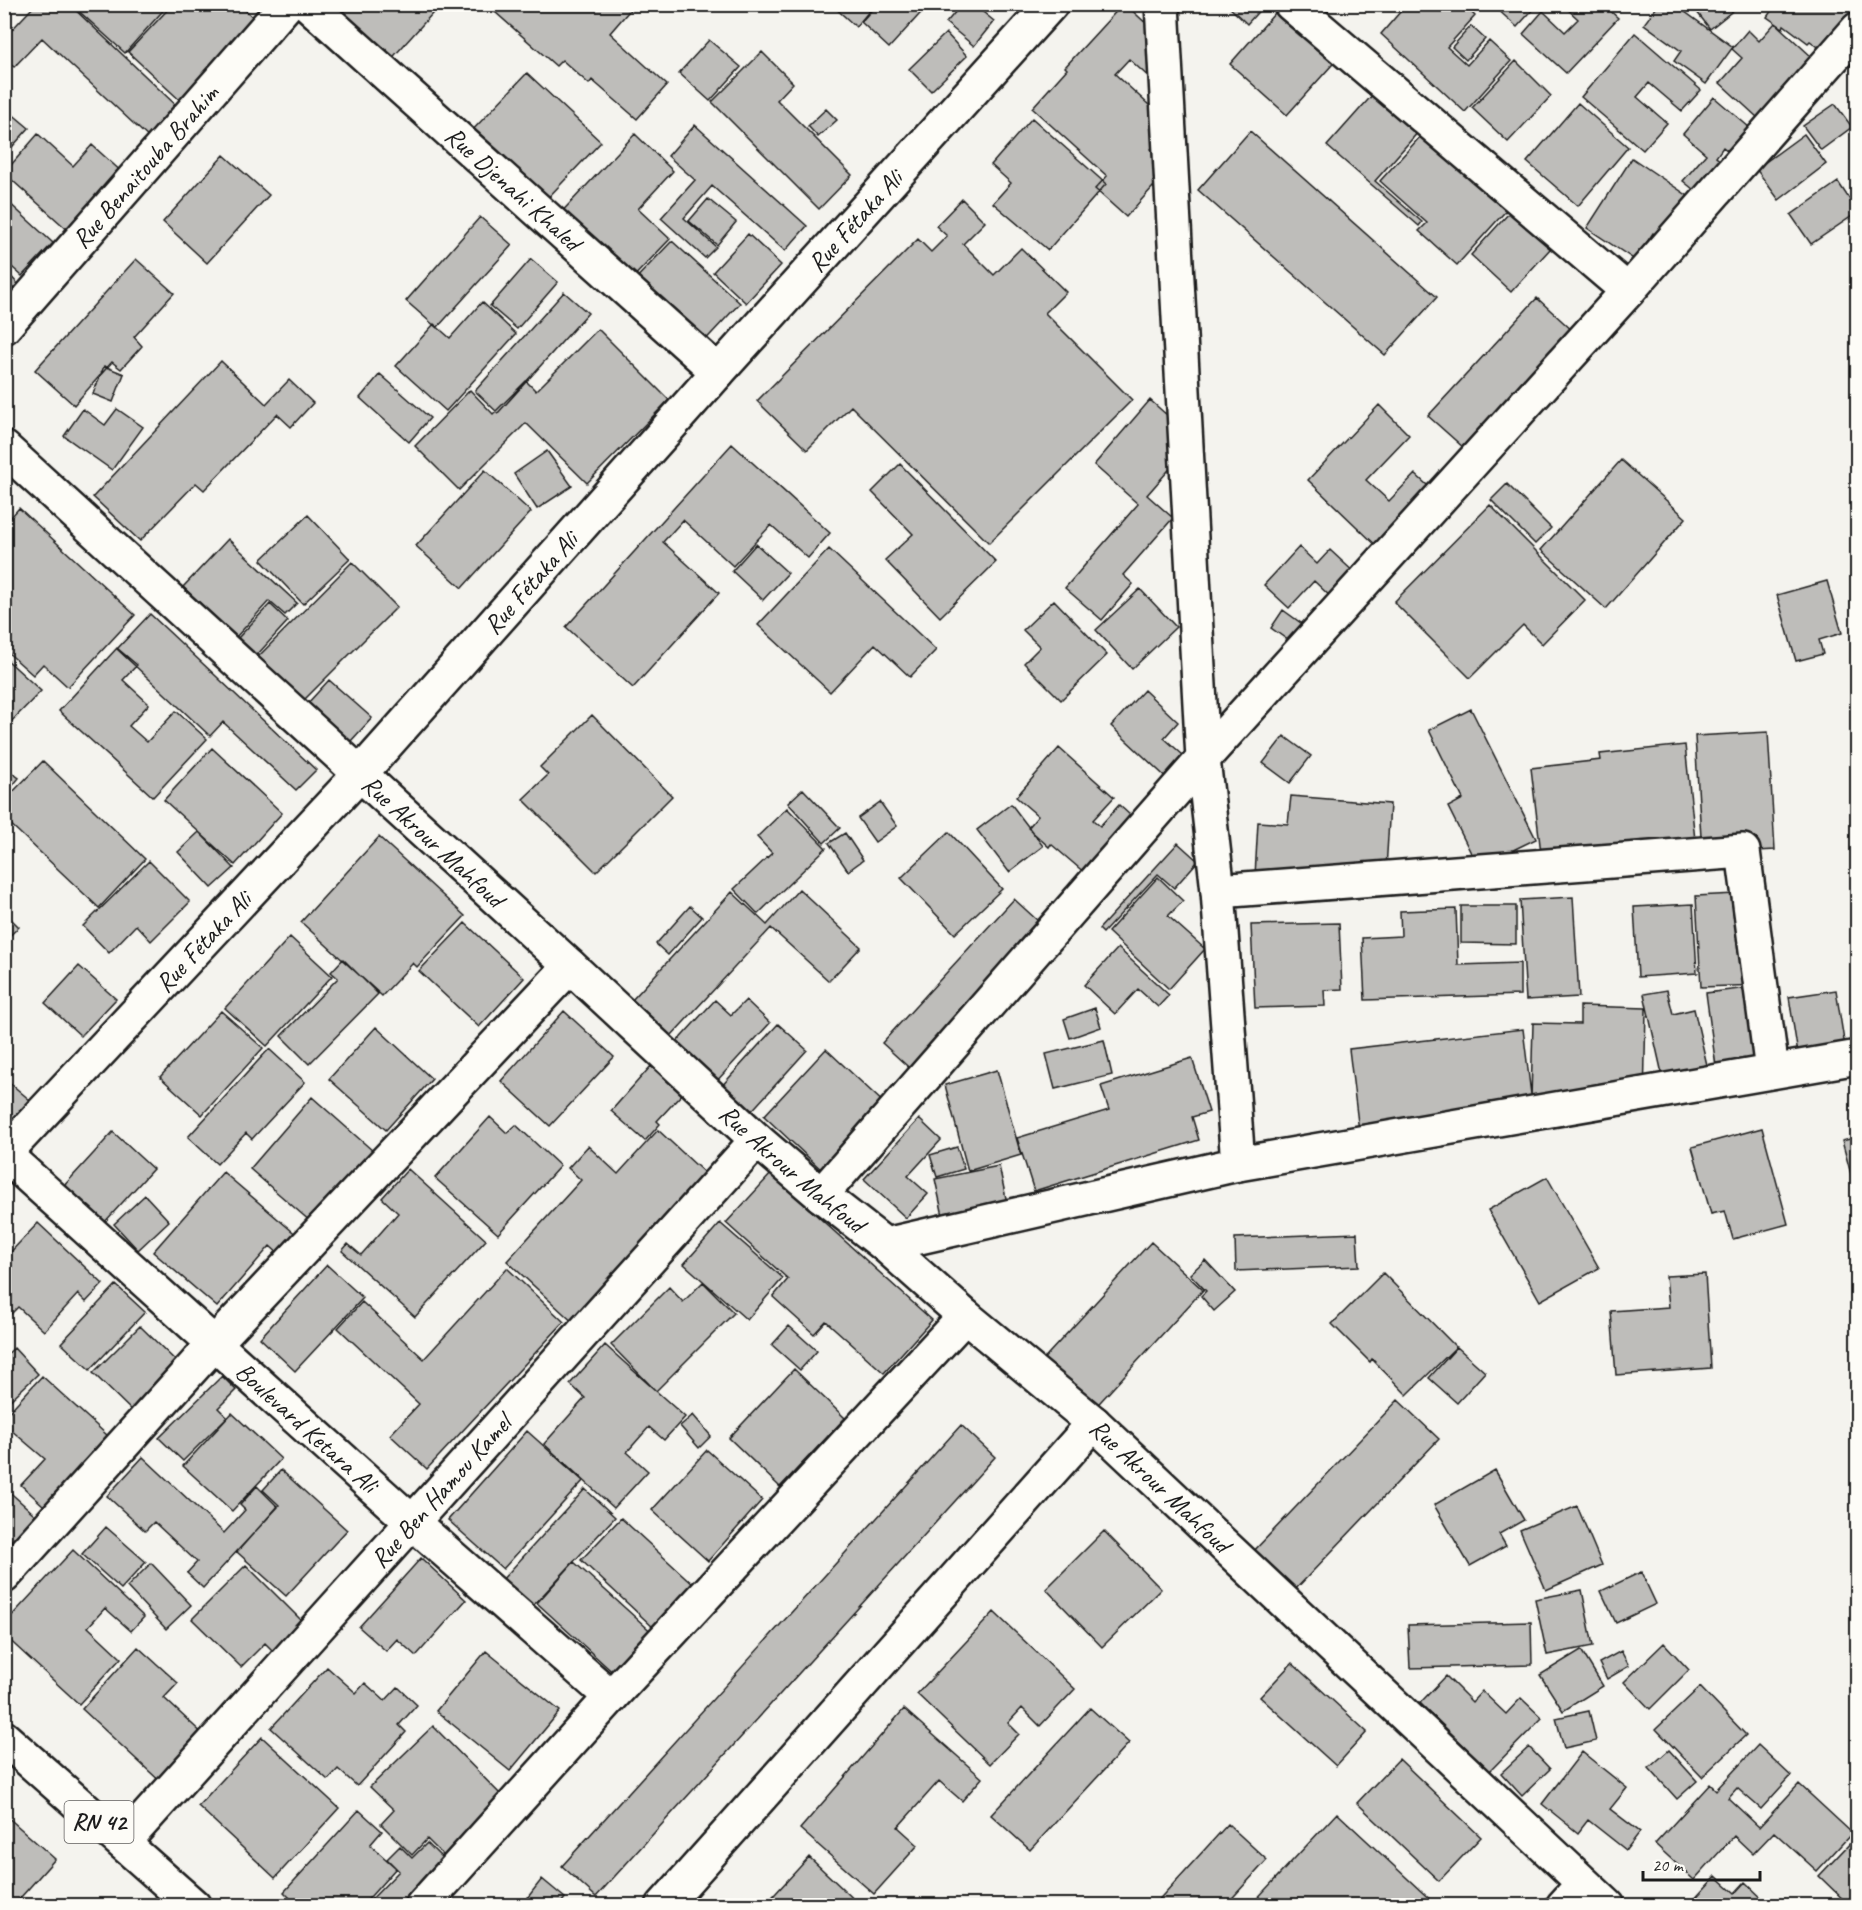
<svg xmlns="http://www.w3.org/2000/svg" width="1862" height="1910" font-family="Caveat,sans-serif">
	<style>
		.building { fill: #bebdba; stroke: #1c1c1c; stroke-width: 1.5 }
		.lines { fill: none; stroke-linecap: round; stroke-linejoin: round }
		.minor-casing { stroke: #1c1c1c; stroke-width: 38 }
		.major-casing { stroke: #1c1c1c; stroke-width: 38 }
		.minor { stroke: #fdfcf7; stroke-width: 33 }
		.major { stroke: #fdfcf7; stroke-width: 33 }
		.labels { text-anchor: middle; stroke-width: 4.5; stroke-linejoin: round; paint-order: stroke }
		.shield { fill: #fdfcf7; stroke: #605f5e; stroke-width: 1.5 }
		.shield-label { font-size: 24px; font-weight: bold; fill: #1c1c1c }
		.street-label { font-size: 26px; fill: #1c1c1c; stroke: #fdfcf7 }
	</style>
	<rect width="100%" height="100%" fill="#f4f3ee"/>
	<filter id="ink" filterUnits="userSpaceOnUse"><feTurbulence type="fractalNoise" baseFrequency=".0167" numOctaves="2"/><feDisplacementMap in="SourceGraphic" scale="12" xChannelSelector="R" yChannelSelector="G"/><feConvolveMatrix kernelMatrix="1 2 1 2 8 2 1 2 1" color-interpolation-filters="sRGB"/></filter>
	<g filter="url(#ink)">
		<path class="building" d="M36 4H69L179 108 150 139 42 38 14 67 4 59V38Z
			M71 4H169L125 53Z
			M173 4H239L261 25 185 105 128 52Z
			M341 4H441L386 65 331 15Z
			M486 4H635L610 33 667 85 637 119 592 80 589 84 562 60 556 66Z
			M831 4H875L856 27Z
			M877 4H929L889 48 861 22Z
			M962 4H973L994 21 974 46 946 23Z
			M1123 4H1125L1177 52 1152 80 1129 59 1115 74 1172 126 1151 149 1171 167 1126 217 1095 189 1107 176 1032 108 1067 69 1065 67Z
			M1226 4H1265L1247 24Z
			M1407 4H1463L1475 16 1447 47 1467 65 1489 41 1511 61 1465 112 1381 34Z
			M1499 4H1538L1517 27 1496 8Z
			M1562 4H1603L1618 18 1566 73 1523 34 1543 11 1565 32 1578 19Z
			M1659 4H1674L1733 47 1706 84 1674 61 1681 51 1644 24Z
			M1706 4H1733L1736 8 1710 29 1697 12Z
			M1776 4H1858V30L1836 60 1810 41 1808 43 1784 25 1783 28 1767 17Z
			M1282 5 1340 56 1287 115 1230 64Z
			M1775 23 1825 69 1770 129 1720 83 1742 58 1732 49 1748 30 1759 41Z
			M1471 26 1485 39 1466 60 1452 47Z
			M946 33 967 56 931 91 909 69Z
			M1635 33 1701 90 1682 111 1649 83 1637 97 1667 123 1643 150 1581 97Z
			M709 40 741 67 710 101 679 73Z
			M762 52 793 83 777 100 852 175 819 209 712 102Z
			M1516 61 1551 96 1508 142 1472 108Z
			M527 73 601 142 542 204 468 135Z
			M1383 83 1427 122 1375 181 1422 222 1419 226 1327 146Z
			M1714 97 1764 140 1744 164 1723 147 1716 157 1739 176 1714 206 1683 181 1706 154 1683 134Z
			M1578 103 1628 147 1578 206 1527 162Z
			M1835 104 1852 127 1821 150 1803 126Z
			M4 107 29 128 4 156Z
			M826 109 837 120 818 137 808 126Z
			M1032 118 1106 184 1048 250 993 203 1011 183 991 165Z
			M695 125 807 226 785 251 712 186 684 218 716 247 705 258 661 218 695 180 668 156Z
			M1428 128 1512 204 1457 265 1419 231 1427 223 1380 181Z
			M1250 131 1437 297 1385 355 1198 190Z
			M38 134 73 166 92 145 124 174 70 232 4 173Z
			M635 134 673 171 638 209 670 239 625 286 555 219Z
			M1804 134 1826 164 1779 200 1756 169Z
			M224 155 269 195 207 263 163 222Z
			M1632 158 1694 200 1667 242 1653 233 1635 260 1587 228Z
			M1838 182 1858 212 1811 244 1791 215Z
			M708 199 736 222 717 245 689 221Z
			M962 199 985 222 963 244 994 275 1021 248 1066 292 1045 313 1132 400 989 543 851 406 807 450 757 401 918 239 931 252 947 236 936 226Z
			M6 200 53 243 22 276 4 260Z
			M1519 202 1560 238 1511 292 1471 255Z
			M480 217 512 245 437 328 406 301Z
			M748 234 781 265 746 303 713 272Z
			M672 241 740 303 698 348 630 285Z
			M136 259 174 293 134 337 142 346 121 369 112 362 74 405 35 370Z
			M531 259 558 282 517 329 490 306Z
			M4 269 18 284 4 297Z
			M564 292 588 313 498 413 475 391Z
			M1537 298 1587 344 1464 448 1428 416Z
			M482 302 516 334 446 411 396 366 434 324 450 338Z
			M598 329 669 400 587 483 526 423 459 490 415 446 470 390 493 414 526 381 536 391Z
			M221 361 266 404 289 380 313 403 291 427 277 414 204 490 196 483 140 541 93 497Z
			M104 366 124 374 113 402 93 394Z
			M380 374 430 418 409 442 360 398Z
			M1150 400 1195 440 1147 495 1173 518 1123 575 1133 584 1102 620 1065 588 1138 504 1094 465Z
			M1379 405 1409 435 1366 480 1389 501 1415 474 1438 495 1383 552 1308 480Z
			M83 409 105 425 117 409 143 427 112 470 64 436Z
			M732 444 830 533 808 558 771 525 733 566 683 520 663 542 719 593 633 688 566 627Z
			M547 451 572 486 537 509 514 474Z
			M1621 460 1686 518 1606 609 1541 550Z
			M900 464 996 562 940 617 885 560 913 534 872 492Z
			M485 470 531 512 462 588 416 546Z
			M1507 484 1551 528 1535 544 1491 500Z
			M1490 505 1585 600 1542 644 1523 625 1470 678 1394 602Z
			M19 508 135 615 68 687 43 664 33 675 4 649V525Z
			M308 515 350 559 303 604 261 560Z
			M228 539 297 603 285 615 269 601 236 637 183 587Z
			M756 544 788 573 763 600 732 571Z
			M1299 547 1317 564 1330 550 1357 575 1334 600 1314 581 1289 608 1264 585Z
			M829 549 936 650 910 677 875 644 830 692 758 625Z
			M352 562 397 607 296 708 251 664Z
			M1827 581 1842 633 1819 640 1823 654 1796 661 1777 595Z
			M1140 589 1176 627 1132 669 1096 630Z
			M1054 600 1107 655 1061 700 1024 663 1040 647 1023 630Z
			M270 604 288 621 256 656 238 638Z
			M1283 610 1305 626 1292 643 1271 628Z
			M150 614 316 770 296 790 223 722 210 736 117 649Z
			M117 648 137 665 123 680 149 704 129 726 147 742 176 711 207 739 153 797 59 711Z
			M4 657 41 691 4 729Z
			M329 680 372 718 340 753 297 715Z
			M1144 690 1178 722 1164 738 1192 763 1173 784 1111 726Z
			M1471 709 1536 839 1478 867 1448 807 1463 799 1429 730Z
			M592 715 672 796 596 872 523 799 548 775 540 767Z
			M1768 732 1775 850 1702 854 1695 736Z
			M1284 736 1311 756 1290 783 1263 763Z
			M1685 745 1697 859 1541 853 1531 768 1601 760 1600 754Z
			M212 748 282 813 235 865 164 800Z
			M1059 748 1114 797 1093 820 1100 826 1119 805 1141 825 1093 880 1051 844 1049 847 1028 828 1038 816 1016 797Z
			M43 761 145 859 99 908 4 818V801Z
			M4 767 19 778 4 796Z
			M803 789 840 828 824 843 788 803Z
			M1291 796 1390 804 1385 885 1255 876 1258 822 1288 824Z
			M880 802 897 826 875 842 858 818Z
			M1011 804 1043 846 1009 872 977 830Z
			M787 808 826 848 758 914 734 889 772 853 757 837Z
			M199 832 234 868 212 888 178 852Z
			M949 832 1002 889 955 934 901 878Z
			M845 833 863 860 848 871 829 843Z
			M379 837 465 916 417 967 413 963 382 996 301 922Z
			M1178 843 1198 861 1174 888 1158 874 1103 933 1099 929Z
			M149 861 190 902 151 941 136 925 109 953 83 926Z
			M1158 877 1183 901 1168 916 1205 949 1169 989 1108 932Z
			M799 889 861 947 829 981 771 928 671 1036 632 1000 732 892 767 925Z
			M1756 893 1761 985 1701 987 1696 896Z
			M1573 897 1579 997 1526 1000 1520 900Z
			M1014 899 1049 931 917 1075 882 1043Z
			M1693 904 1697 973 1638 977 1634 907Z
			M690 906 702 917 668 955 656 944Z
			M1461 906H1516V944L1461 943Z
			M1456 909 1458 965 1520 963V995L1365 1000 1362 938 1401 936 1400 911Z
			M4 912 19 927 4 941Z
			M465 923 524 978 479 1027 419 971Z
			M1339 923 1342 989 1324 990 1325 1006 1255 1008 1251 925Z
			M290 937 332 976 267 1046 225 1008Z
			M1118 948 1169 995 1158 1007 1138 989 1115 1014 1084 985Z
			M343 959 378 994 309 1064 281 1036 338 978 331 972Z
			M79 966 116 999 81 1036 45 1003Z
			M1756 987 1768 1074 1718 1081 1706 993Z
			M1667 990 1673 1014 1694 1009 1710 1078 1665 1087 1644 994Z
			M1836 990 1847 1060 1800 1067 1789 997Z
			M715 1000 731 1015 746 1000 770 1023 714 1084 673 1046Z
			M1580 1006 1646 1008 1644 1102 1531 1099 1533 1023 1580 1024Z
			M1095 1008 1101 1027 1070 1038 1064 1019Z
			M221 1011 263 1048 202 1115 160 1077Z
			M564 1011 614 1057 550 1126 501 1081Z
			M778 1024 807 1050 748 1115 719 1089Z
			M376 1027 432 1079 386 1130 329 1079Z
			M1523 1029 1533 1111 1359 1131 1349 1049Z
			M1104 1040 1112 1075 1055 1089 1046 1054Z
			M269 1049 305 1082 252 1139 246 1133 217 1164 188 1137Z
			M826 1049 887 1106 825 1173 764 1116Z
			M1192 1058 1209 1112 1192 1117 1199 1140 1034 1191 1017 1138 1109 1110 1101 1086Z
			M651 1066 682 1094 657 1121 660 1124 645 1141 611 1111Z
			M997 1070 1021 1155 968 1171 945 1085Z
			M4 1078 31 1101 7 1127 4 1125Z
			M312 1097 373 1151 311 1222 250 1169Z
			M490 1117 507 1133 516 1125 560 1166 498 1234 435 1178Z
			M919 1119 941 1140 908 1176 928 1194 906 1218 864 1179Z
			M1762 1128 1788 1224 1733 1239 1725 1211 1711 1214 1692 1147Z
			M658 1130 710 1178 578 1327 507 1261 581 1180 568 1168 588 1146 618 1174Z
			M113 1132 153 1169 102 1225 62 1188Z
			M1858 1137V1200L1842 1141Z
			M957 1147 964 1169 937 1177 930 1155Z
			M999 1166 1009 1212 945 1225 935 1179Z
			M408 1169 486 1240 415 1317 342 1251 348 1244 361 1255 398 1213 382 1198Z
			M223 1172 306 1243 289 1263 270 1246 217 1307 153 1252Z
			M771 1174 932 1320 884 1373 826 1321 814 1334 773 1297 788 1279 726 1223Z
			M1547 1177 1599 1268 1540 1301 1488 1210Z
			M145 1195 169 1221 138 1250 114 1224Z
			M38 1223 103 1284 86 1302 78 1294 44 1331 18 1307 4 1321V1259Z
			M720 1223 783 1278 747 1320 684 1264Z
			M1357 1233 1359 1266 1236 1271 1235 1238Z
			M1151 1242 1203 1290 1090 1413 1038 1365Z
			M1205 1260 1235 1292 1214 1311 1201 1296 1206 1291 1190 1274Z
			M327 1265 363 1298 295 1371 260 1338Z
			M507 1268 564 1322 427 1469 390 1435 419 1404 338 1328 362 1302 424 1359Z
			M1383 1273 1456 1347 1407 1395 1372 1359 1370 1362 1332 1324Z
			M1705 1274 1711 1368 1616 1375 1611 1311 1669 1307 1666 1276Z
			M703 1282 734 1313 656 1391 611 1345 669 1287 683 1302Z
			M116 1285 145 1312 90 1370 61 1343Z
			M140 1326 183 1368 136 1415 93 1373Z
			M789 1326 817 1351 800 1370 772 1345Z
			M605 1345 685 1417 664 1440 649 1427 627 1452 648 1471 614 1508 544 1444 585 1398 570 1384Z
			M1457 1347 1485 1372 1457 1403 1429 1378Z
			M14 1348 38 1374 4 1406V1357Z
			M794 1369 845 1418 780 1487 729 1438Z
			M42 1376 118 1445 55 1516 21 1485 45 1459 4 1424V1417Z
			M222 1376 236 1390 218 1408 227 1417 183 1461 159 1438Z
			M1398 1400 1439 1439 1291 1594 1251 1554Z
			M232 1413 281 1459 232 1511 183 1466Z
			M693 1415 711 1436 699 1448 680 1426Z
			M961 1425 995 1457 596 1897 562 1866Z
			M527 1431 583 1481 503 1569 448 1520Z
			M707 1450 762 1500 708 1561 652 1510Z
			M143 1457 224 1533 245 1510 240 1505 257 1486 278 1507 203 1588 187 1573 197 1562 154 1522 145 1531 107 1496Z
			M281 1470 347 1530 286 1596 237 1552 279 1505 263 1490Z
			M1495 1470 1524 1520 1499 1534 1506 1546 1470 1566 1434 1505Z
			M4 1487 43 1522 4 1555Z
			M585 1489 615 1517 531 1608 501 1581Z
			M1577 1506 1602 1565 1546 1590 1520 1530Z
			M621 1518 695 1586 655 1629 581 1560Z
			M106 1527 146 1562 121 1589 82 1554Z
			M1104 1531 1161 1589 1102 1647 1046 1589Z
			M73 1550 144 1617 131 1631 105 1608 88 1627 121 1658 79 1704 4 1635V1624Z
			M421 1558 466 1600 416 1656 397 1639 386 1651 359 1627Z
			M574 1562 656 1636 619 1678 537 1603Z
			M151 1563 191 1605 166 1629 127 1587Z
			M246 1565 303 1622 273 1651 265 1643 241 1667 192 1619Z
			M1641 1572 1656 1604 1616 1623 1601 1591Z
			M1582 1590 1593 1646 1547 1655 1535 1599Z
			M994 1612 1075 1689 1040 1726 1022 1708 1008 1723 1019 1734 990 1764 917 1694Z
			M1531 1622 1532 1665 1410 1668 1408 1625Z
			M1664 1643 1689 1670 1650 1709 1624 1682Z
			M138 1647 178 1683 164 1698 207 1738 164 1785 82 1709Z
			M1581 1650 1603 1686 1563 1711 1540 1675Z
			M486 1651 560 1711 510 1771 436 1711Z
			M1621 1651 1629 1666 1607 1679 1599 1663Z
			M1292 1663 1367 1732 1336 1766 1260 1697Z
			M327 1667 356 1693 365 1683 385 1701 398 1687 417 1705 399 1725 406 1732 357 1786 338 1769 328 1780 271 1728Z
			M1446 1676 1472 1702 1482 1691 1506 1714 1521 1698 1542 1718 1490 1771 1420 1703Z
			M1700 1687 1746 1735 1702 1777 1656 1729Z
			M1090 1708 1129 1743 1030 1850 991 1815Z
			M904 1709 982 1778 962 1801 939 1781 898 1827 918 1845 874 1894 800 1829Z
			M1589 1711 1596 1741 1564 1748 1556 1718Z
			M433 1726 506 1800 447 1859 427 1839 412 1855 381 1824 394 1810 370 1787Z
			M262 1737 339 1808 275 1878 198 1806Z
			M1758 1745 1791 1776 1761 1809 1737 1788 1728 1798 1759 1827 1799 1784 1852 1833 1817 1871 1774 1832 1753 1854 1734 1836 1694 1880 1655 1844 1710 1784 1716 1790Z
			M1529 1747 1550 1769 1522 1796 1501 1773Z
			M1669 1750 1697 1781 1677 1799 1649 1768Z
			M1582 1752 1627 1788 1610 1809 1640 1832 1626 1850 1588 1820 1578 1833 1542 1804Z
			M1399 1759 1481 1837 1439 1881 1357 1803Z
			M359 1810 382 1831 370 1845 396 1868 362 1906H298L284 1892Z
			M1337 1813 1437 1906H1250Z
			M4 1814 55 1859 13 1906H4Z
			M1228 1824 1267 1860 1225 1906H1153Z
			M1858 1835V1906H1850L1819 1876Z
			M427 1843 447 1863 405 1906H365L399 1871 387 1859 400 1846 412 1858Z
			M809 1857 861 1906H764Z
			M1716 1876 1735 1893 1745 1882 1770 1906H1688Z
			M542 1879 565 1898 559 1906H521Z"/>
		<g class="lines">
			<defs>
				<g id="minor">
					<path id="s1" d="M308 4 718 372"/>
					<path d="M1162 4 1203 759 1218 891 1238 1164"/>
					<path d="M1628 291 1858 29"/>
					<path id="s2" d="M4 327 287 4"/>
					<path id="s3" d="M4 448 570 966 757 1140 821 1195 885 1245 965 1316 1094 1423 1608 1906"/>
					<path d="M1218 891 1743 851 1772 1071"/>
					<path id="s4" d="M4 1154 360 774 718 372 1051 4"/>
					<path id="s5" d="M4 1154 412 1522 611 1697"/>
					<path d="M821 1195 1203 759 1628 291 1291 4"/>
					<path d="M885 1245 1238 1164 1858 1057"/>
					<path d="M4 1576 214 1344 570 966"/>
					<path id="s6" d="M123 1843 757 1140"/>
					<path d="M422 1906 611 1697 965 1316"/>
					<path d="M663 1906 1094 1423"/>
					<path d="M1563 1906 1583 1884"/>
				</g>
				<path id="major" d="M4 1738 194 1906"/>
			</defs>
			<use href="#minor" class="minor-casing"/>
			<use href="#major" class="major-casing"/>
			<use href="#minor" class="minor"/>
			<use href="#major" class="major"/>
		</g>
	</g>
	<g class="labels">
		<rect class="shield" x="64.5" y="1801" width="69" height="42" rx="4.5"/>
		<g class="shield-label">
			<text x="99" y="1830">RN 42</text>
		</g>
		<g class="street-label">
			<text dy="9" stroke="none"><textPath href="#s2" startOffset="214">Rue Benaitouba Brahim</textPath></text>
			<text dy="9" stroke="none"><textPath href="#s1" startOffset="276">Rue Djenahi Khaled</textPath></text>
			<text dy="9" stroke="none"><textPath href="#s4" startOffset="1263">Rue Fétaka Ali</textPath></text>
			<text dy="9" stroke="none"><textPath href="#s4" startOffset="777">Rue Fétaka Ali</textPath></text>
			<text dy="9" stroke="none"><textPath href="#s3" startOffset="582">Rue Akrour Mahfoud</textPath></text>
			<text dy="9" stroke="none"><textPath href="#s4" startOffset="291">Rue Fétaka Ali</textPath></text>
			<text dy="9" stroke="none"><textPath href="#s3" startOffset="1068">Rue Akrour Mahfoud</textPath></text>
			<text dy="9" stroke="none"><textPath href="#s5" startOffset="408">Boulevard Ketara Ali</textPath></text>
			<text dy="9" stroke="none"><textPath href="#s3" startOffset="1554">Rue Akrour Mahfoud</textPath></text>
			<text dy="9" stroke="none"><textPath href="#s6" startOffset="474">Rue Ben Hamou Kamel</textPath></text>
		</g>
	</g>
	<rect width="1862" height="1910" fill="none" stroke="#fdfcf7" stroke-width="24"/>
	<rect x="12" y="12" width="1838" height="1886" fill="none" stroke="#1c1c1c" stroke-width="2" filter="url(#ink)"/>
	<path d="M1643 1871v9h117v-9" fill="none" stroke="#1c1c1c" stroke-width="3"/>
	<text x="1652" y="1871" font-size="18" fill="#1c1c1c" stroke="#fdfcf7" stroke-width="4.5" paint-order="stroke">20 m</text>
</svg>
